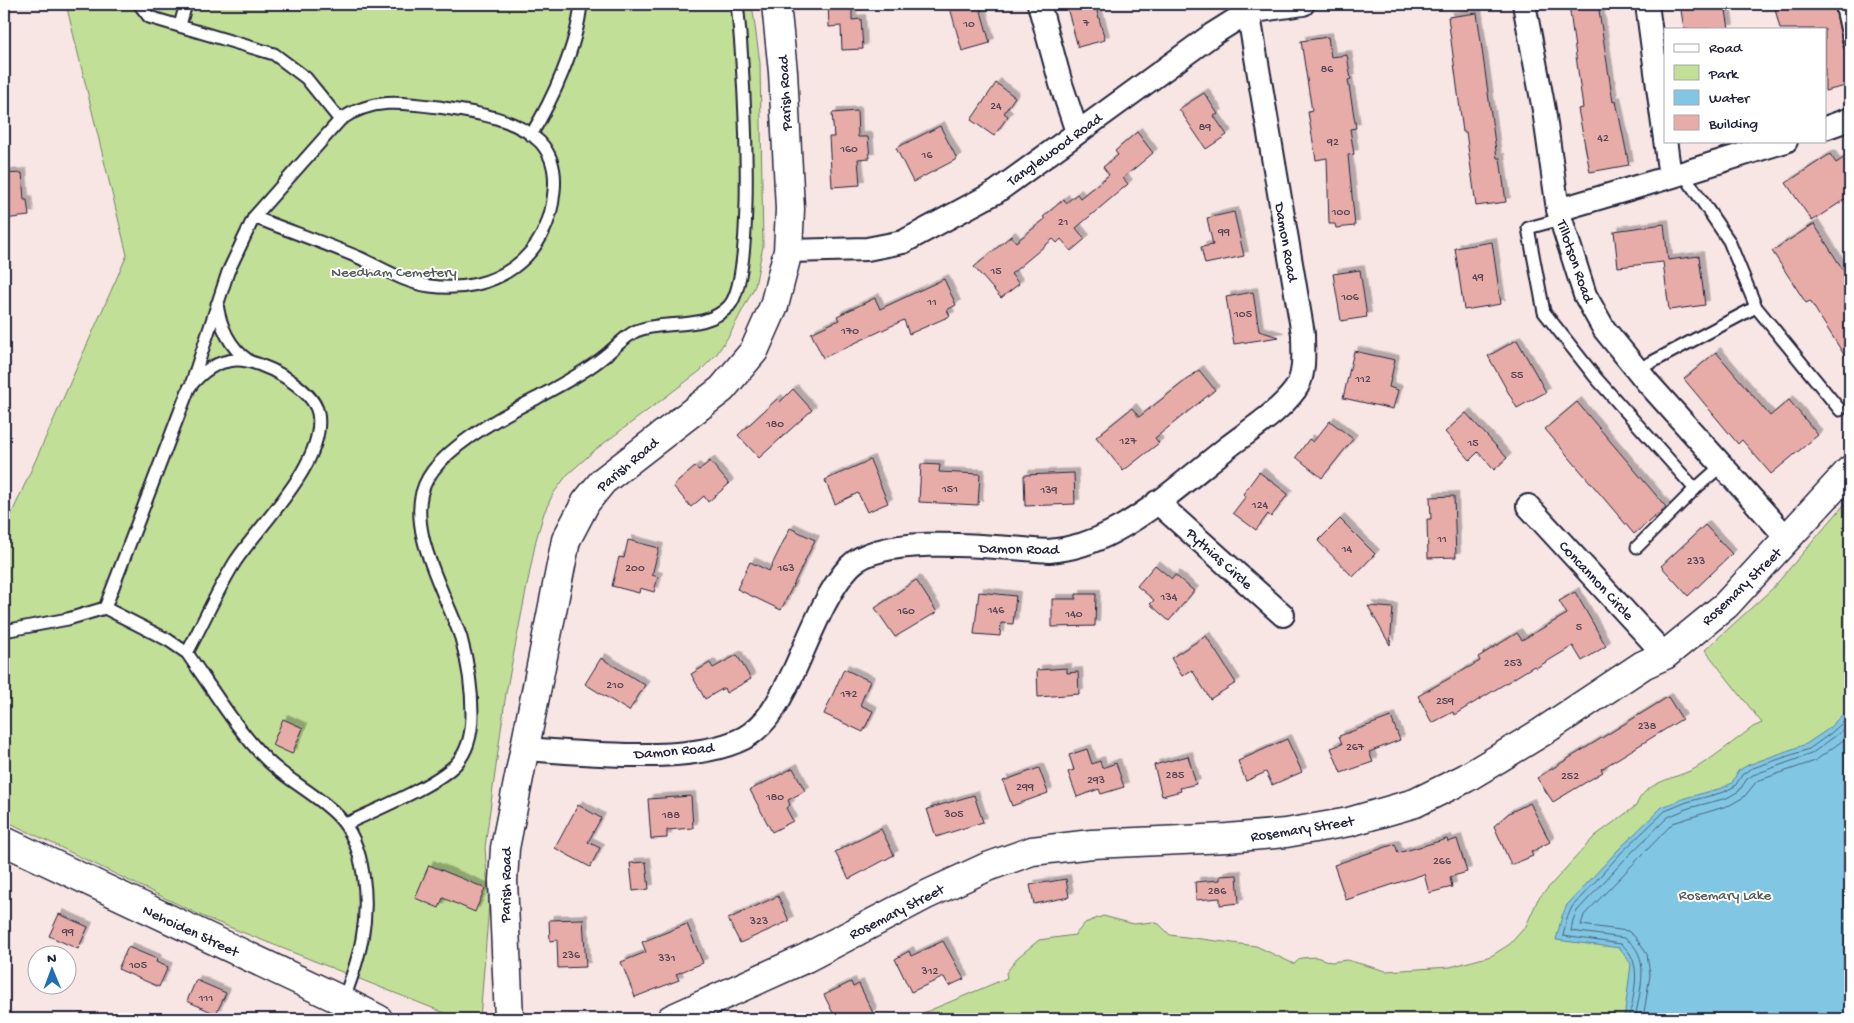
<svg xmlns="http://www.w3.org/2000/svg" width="1854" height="1023" font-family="'Gochi Hand',sans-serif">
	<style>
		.green { fill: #c2df97; stroke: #728069 }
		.water { fill: #81c6e3; stroke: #5b84a0 }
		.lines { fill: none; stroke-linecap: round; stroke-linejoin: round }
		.shore { stroke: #48647e; stroke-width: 1 }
		.building { fill: #e7aca8; stroke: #22223b; filter: url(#shadow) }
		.service-casing { stroke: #22223b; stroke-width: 15 }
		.minor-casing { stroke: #22223b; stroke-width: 26 }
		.tertiary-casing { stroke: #22223b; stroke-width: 31 }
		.service { stroke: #fff; stroke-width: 11 }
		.minor { stroke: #fff; stroke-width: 22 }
		.tertiary { stroke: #fff; stroke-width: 28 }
		.labels { text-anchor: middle; stroke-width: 4; stroke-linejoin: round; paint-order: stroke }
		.number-label { font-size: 12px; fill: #534456 }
		.street-label { font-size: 15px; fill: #22223b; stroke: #fff }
		.park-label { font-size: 15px; fill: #525b57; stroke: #fff }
	</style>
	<defs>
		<filter id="shadow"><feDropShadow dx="4.5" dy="-4.5" stdDeviation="0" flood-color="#0004"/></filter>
	</defs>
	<rect width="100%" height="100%" fill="#f8e6e5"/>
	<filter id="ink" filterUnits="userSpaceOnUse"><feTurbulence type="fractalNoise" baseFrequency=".02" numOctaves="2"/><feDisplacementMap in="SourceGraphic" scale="10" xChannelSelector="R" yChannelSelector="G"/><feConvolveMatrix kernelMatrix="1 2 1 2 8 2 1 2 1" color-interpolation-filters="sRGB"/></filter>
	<g filter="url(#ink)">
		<path class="green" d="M66 4H752L760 63 763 246 755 286 730 334 716 355 700 371 595 450 567 475 553 494 544 513 536 540 506 693 487 832 485 848 489 904 480 1019H460L204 917 4 820V531L127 255Z
			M1850 498V1019H909L1007 978 1006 973 1018 957 1039 940 1075 935 1085 923 1103 916 1134 924 1152 922 1159 924 1170 935 1256 946 1294 964 1301 958 1316 957 1331 962 1347 960 1386 971 1450 967 1491 956 1510 944 1526 926 1538 899 1595 836 1636 806C1644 781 1676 779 1696 768 1716 756 1734 741 1753 727L1762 723 1705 650 1772 589Z"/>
		<path class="water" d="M1850 707V1019H1624L1631 964 1620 948 1556 940 1562 916 1567 905 1618 850 1662 807 1685 798 1722 788 1732 783 1738 771 1748 765 1806 744 1827 730Z"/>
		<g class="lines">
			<path class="shore" d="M1629 1019C1633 994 1645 962 1621 944L1563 936 1567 918 1572 907 1621 853 1665 811 1687 802 1724 792 1735 786 1742 775 1750 769 1809 749 1830 734 1850 716
				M1635 1019C1639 993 1653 954 1624 938L1571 931 1573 920 1577 911 1626 858 1668 817 1689 808 1727 798 1739 791 1747 779 1753 775 1811 754 1850 725
				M1643 1019 1650 975 1647 954 1635 937 1628 931 1581 925 1584 915 1673 823 1730 805 1744 797 1757 781 1815 761 1850 735"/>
		</g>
		<path class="building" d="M828 4H852V20L861 19 863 49 842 50 841 26 829 27Z
			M949 4H979L990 43 962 51Z
			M1066 4H1095L1105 40 1078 47Z
			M1569 4H1598L1613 102 1616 101 1629 165 1590 172 1578 109 1583 108Z
			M1680 4H1725L1729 29H1684Z
			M1774 4H1834L1843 47 1850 52V85L1825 91V29H1780Z
			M1477 13 1497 158H1500L1506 202 1476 206 1466 132H1463L1448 17Z
			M1328 37 1331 57 1347 55 1351 79 1348 80 1356 128 1350 129 1354 154 1348 155 1355 226 1336 228 1335 224H1329L1327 158 1316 160 1308 112 1312 111 1301 41Z
			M996 83 1015 97 1004 113 1008 116 994 136 971 120Z
			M1204 93 1218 114 1214 116 1227 135 1206 149 1179 109Z
			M857 111 858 137H868L870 158 858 159 860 185 832 187 829 137H834L832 113Z
			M940 126 957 159 913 182 896 148Z
			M1137 132 1153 153 1123 178 1128 184 1076 228 1085 239 1071 251 1061 239 1057 243 1053 239 1011 274 1019 284 1001 298 974 267 1011 236 1016 242 1045 219 1043 217 1064 199 1066 203 1077 194 1080 198 1109 175 1103 167 1118 155 1115 151Z
			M1830 154 1836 163 1850 154V196L1812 221 1786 183Z
			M22 173 24 200H27L29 216 4 219V174Z
			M1234 212 1244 256 1205 264 1201 247 1213 245 1207 218Z
			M1664 224 1668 260 1699 256 1705 305 1669 310 1663 262 1618 267 1614 231Z
			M1814 224 1850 281V364L1810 301 1806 303 1772 251Z
			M1492 242 1501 304 1464 310 1455 248Z
			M1360 270 1367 317 1341 321 1333 274Z
			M944 279 956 305 947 310 950 316 909 334 904 320 823 358 811 333 839 320 837 316 875 298 880 309Z
			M1253 292 1259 331 1279 337 1234 344 1226 297Z
			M1517 340 1546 392 1517 408 1488 356Z
			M1354 351 1395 360 1389 387 1398 390 1393 409 1343 398Z
			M1716 352 1770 416 1789 400 1818 435 1771 474 1742 440 1738 444 1684 379Z
			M1199 370 1215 390 1155 438 1159 443 1123 471 1096 437 1132 408 1139 417Z
			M793 389 812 410 759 458 738 435 777 399 780 402Z
			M1577 402 1666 507 1634 534 1545 429Z
			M1466 413 1507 458 1494 470 1478 452 1470 460 1445 432Z
			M1330 421 1353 439 1322 478 1296 457 1309 439 1313 442Z
			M870 460 888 503 867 512 858 493 835 504 825 480Z
			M710 461 729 484 708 502 704 496 691 507 673 486 695 467 699 470Z
			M921 464 940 465 939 472 980 474 978 505 919 502Z
			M1259 472 1288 494 1271 517 1268 514 1256 530 1233 513 1246 496 1243 494Z
			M1074 473 1075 504 1025 506 1024 475Z
			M1454 496 1456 557 1428 558 1427 519H1431L1430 497Z
			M1340 519 1375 554 1353 577 1318 541Z
			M1705 525 1732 554 1688 596 1661 566Z
			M790 528 815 540 781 610 737 589 750 562 769 571Z
			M628 540 659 548 652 575 658 577 654 592 640 588 639 593 612 586 619 557 624 558Z
			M1155 565 1172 579 1175 575 1194 591 1169 621 1150 604 1154 600 1137 586Z
			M916 580 937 612 895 637 875 608Z
			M979 592 1016 596 1013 624 1001 623 1000 636 974 634Z
			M1575 592 1606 646 1582 661 1573 646 1536 668 1534 666 1454 715 1453 712 1432 723 1418 696 1480 661 1478 657 1517 633 1522 640 1567 614 1559 601Z
			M1076 594H1096L1095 626 1052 627V599H1076Z
			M1368 606 1393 608 1390 645Z
			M1206 636 1236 683 1210 699 1192 670 1182 676 1171 658Z
			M737 655 751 679 726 693 724 688 705 699 691 674 710 663 713 668Z
			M601 658 645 685 629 711 585 684Z
			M1067 668V673L1078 672 1079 694 1038 697 1037 670Z
			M844 669 870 681 860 705 873 711 863 732 824 714Z
			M1668 697 1682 719 1601 769 1603 772 1553 802 1537 778Z
			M1391 717 1400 740 1369 752 1373 762 1341 773 1331 748 1342 744 1339 736Z
			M283 719 303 728 292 754 272 745Z
			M1287 739 1302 772 1272 785 1266 772 1246 781 1238 761Z
			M1087 749 1092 764 1100 761 1102 768 1116 763 1124 787 1101 794 1099 789 1077 797 1068 772 1074 770 1069 755Z
			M1188 756 1196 784 1180 788 1181 791 1162 796 1154 765Z
			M793 768 805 791 788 800 790 805 786 808 793 821 772 832 750 790Z
			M1039 768 1048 793 1012 806 1003 781Z
			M974 795 983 822 936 837 927 809Z
			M691 796 693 828 667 830V838L651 839 648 799Z
			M1530 803 1550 842 1531 852 1533 856 1511 865 1494 826 1509 813Z
			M578 805 601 818 588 842 600 848 590 867 555 848Z
			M881 829 894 855 849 879 835 852Z
			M1447 839 1448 842 1457 839 1467 872 1450 877 1452 887 1429 893 1424 874 1346 900 1334 865 1395 844 1398 853Z
			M646 862 649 889 633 891 630 863Z
			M429 865 485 888 475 912 443 898 439 908 415 898Z
			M1237 875 1239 903 1220 905V898L1196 900 1195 882 1220 880V876Z
			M1066 879 1069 897 1034 904 1030 885Z
			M778 896 789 921 740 943 728 919Z
			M59 914 88 927 78 949 49 936Z
			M583 919 586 967 558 968 557 940 550 941 549 920Z
			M687 924 703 963 676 974 679 980 635 997 621 962 646 952 642 942Z
			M943 941 964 979 949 986 944 977 911 992 895 959 909 951 911 956Z
			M128 947 157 959 156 962 168 967 159 987 118 969Z
			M196 980 226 993 216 1014 187 1001Z
			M851 982 853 987 859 984 873 1013 861 1019H836L824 995Z"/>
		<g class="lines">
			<defs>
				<path id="service" d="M139 4 149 17 274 54 306 78 340 120 254 217
					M1841 4 1850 45
					M180 25 186 4
					M531 135C553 99 577 46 581 4
					M1683 173 1729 241 1756 307
					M1561 219 1528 228 1544 312 1596 378 1695 489 1722 465
					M217 304C220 326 230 348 248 360
					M1637 370 1756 307 1840 410
					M192 382 228 272 254 217C289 231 325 243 360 258 382 268 405 283 430 286 494 295 549 258 554 191 556 173 553 156 540 142 515 117 472 112 438 107 402 102 371 98 340 120
					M1637 547 1695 489
					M105 608 168 640 187 653
					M4 631 68 619 105 608 189 388C201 372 216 361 236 360 261 359 313 388 318 413 327 462 259 525 235 562 217 591 203 623 187 653 210 686 239 733 267 760 288 781 317 794 338 816 366 845 369 902 362 939 358 960 351 980 343 1001
					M346 824C375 810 435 786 456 764 468 751 472 732 472 714 472 688 468 663 461 638 447 595 401 523 428 478 446 446 505 414 537 398 560 385 586 372 606 355 617 346 624 337 636 331 666 319 704 332 729 306 758 274 743 53 737 4"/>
				<path id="minor" d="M1039 4 1061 84 1077 132
					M1524 4 1544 110 1558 210 1585 295 1604 329 1648 383 1788 539
					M1647 4 1670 177 1786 141
					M1825 128 1850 119
					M1558 210 1670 177
					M788 251 867 249 903 242 996 192 1213 34 1248 12 1303 4
					M1157 502 1283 615
					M1528 506 1665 655
					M523 749C583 752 690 766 744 738 769 724 781 697 793 673 808 641 826 591 850 566 883 532 1002 548 1049 551 1072 549 1094 542 1114 531 1155 509 1191 476 1228 447 1250 430 1278 413 1295 390 1306 375 1303 352 1303 334L1247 4"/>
				<path id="tertiary" d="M4 841 343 1001 378 1019
					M509 1019 503 881 505 848 566 540 586 502 603 481 722 389 754 351 774 306 788 251 790 209 783 72 776 4
					M671 1019 806 958 924 896 987 867 1032 851 1092 844 1227 838 1286 833 1349 822 1415 803 1466 778 1542 732 1643 665 1665 655 1726 605 1850 470"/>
			</defs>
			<use href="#service" class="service-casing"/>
			<use href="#minor" class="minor-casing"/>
			<use href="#tertiary" class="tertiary-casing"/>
			<use href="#service" class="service"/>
			<use href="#minor" class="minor"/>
			<use href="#tertiary" class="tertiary"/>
		</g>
	</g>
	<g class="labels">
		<g class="number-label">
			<text x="1086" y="26">7</text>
			<text x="969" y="27">10</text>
			<text x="1327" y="72">86</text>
			<text x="996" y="109">24</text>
			<text x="1205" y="130">89</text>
			<text x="1603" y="141">42</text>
			<text x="1333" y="145">92</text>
			<text x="849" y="152">160</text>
			<text x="927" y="158">16</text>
			<text x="1341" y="215">100</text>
			<text x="1063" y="225">21</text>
			<text x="1224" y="235">99</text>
			<text x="996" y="274">15</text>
			<text x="1478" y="280">49</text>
			<text x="1350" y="300">106</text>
			<text x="932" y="305">11</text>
			<text x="1243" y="317">105</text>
			<text x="850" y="334">170</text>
			<text x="1517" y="378">55</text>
			<text x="1363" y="382">112</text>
			<text x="775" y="427">180</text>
			<text x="1128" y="444">127</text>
			<text x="1473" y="446">15</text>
			<text x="950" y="492">151</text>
			<text x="1049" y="493">139</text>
			<text x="1260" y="508">124</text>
			<text x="1442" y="542">11</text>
			<text x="1347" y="552">14</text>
			<text x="1696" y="564">233</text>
			<text x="635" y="571">200</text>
			<text x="786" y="571">163</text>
			<text x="1169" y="600">134</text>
			<text x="996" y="613">146</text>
			<text x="906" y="614">160</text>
			<text x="1074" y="617">140</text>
			<text x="1579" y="630">5</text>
			<text x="1513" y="666">253</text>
			<text x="615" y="688">210</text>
			<text x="849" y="697">172</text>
			<text x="1445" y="704">259</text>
			<text x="1647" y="729">238</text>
			<text x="1355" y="750">267</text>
			<text x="1175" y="778">285</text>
			<text x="1570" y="779">252</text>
			<text x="1096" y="783">293</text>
			<text x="1025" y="790">299</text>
			<text x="775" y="800">180</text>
			<text x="954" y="817">305</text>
			<text x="671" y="818">188</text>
			<text x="1442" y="864">266</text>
			<text x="1217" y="894">286</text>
			<text x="759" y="924">323</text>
			<text x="68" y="935">99</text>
			<text x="571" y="958">236</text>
			<text x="667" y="961">331</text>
			<text x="138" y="968">105</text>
			<text x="930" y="974">312</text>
			<text x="206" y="1001">111</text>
		</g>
		<g class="street-label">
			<text transform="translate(784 93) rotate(-93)" y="5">Parish Road</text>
			<text transform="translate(1054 149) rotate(-36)" y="5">Tanglewood Road</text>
			<text transform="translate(1287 242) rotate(80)" y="5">Damon Road</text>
			<text transform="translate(1576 261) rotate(71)" y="5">Tillotson Road</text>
			<text transform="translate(627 464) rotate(-40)" y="5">Parish Road</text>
			<text transform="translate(1019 548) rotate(1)" y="5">Damon Road</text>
			<text transform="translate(1220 558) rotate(42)" y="5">Pythias Circle</text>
			<text transform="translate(1597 580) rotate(47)" y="5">Concannon Circle</text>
			<text transform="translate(1741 586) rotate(-44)" y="5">Rosemary Street</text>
			<text transform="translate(674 750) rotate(-5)" y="5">Damon Road</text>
			<text transform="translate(1302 828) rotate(-9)" y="5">Rosemary Street</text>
			<text transform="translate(505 885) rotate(-89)" y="5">Parish Road</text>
			<text transform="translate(896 911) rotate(-27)" y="5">Rosemary Street</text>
			<text transform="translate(191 930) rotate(25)" y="5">Nehoiden Street</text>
		</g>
		<g class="park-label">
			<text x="394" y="276">Needham Cemetery</text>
			<text x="1725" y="899">Rosemary Lake</text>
		</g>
	</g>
	<rect width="1854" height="1023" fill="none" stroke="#fff" stroke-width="20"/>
	<rect x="10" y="10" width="1834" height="1003" fill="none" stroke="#22223b" stroke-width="2" filter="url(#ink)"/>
	<rect x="1664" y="28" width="162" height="115" fill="#ffffff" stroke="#a7a7b1"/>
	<rect x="1674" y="44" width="25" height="8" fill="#ffffff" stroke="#a7a7b1"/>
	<text x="1709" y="52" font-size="15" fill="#22223b">Road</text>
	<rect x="1674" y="65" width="25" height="15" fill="#c2df97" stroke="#a7a7b1"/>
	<text x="1709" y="78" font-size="15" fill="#22223b">Park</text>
	<rect x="1674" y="90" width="25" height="15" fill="#81c6e3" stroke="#a7a7b1"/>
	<text x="1709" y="102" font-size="15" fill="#22223b">Water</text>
	<rect x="1674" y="115" width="25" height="15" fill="#e7aca8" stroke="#a7a7b1"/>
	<text x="1709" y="128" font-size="15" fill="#22223b">Building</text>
	<g transform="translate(52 970) rotate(359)"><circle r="24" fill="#ffffff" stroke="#a7a7b1"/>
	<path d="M0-4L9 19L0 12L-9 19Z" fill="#1f6fb2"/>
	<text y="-8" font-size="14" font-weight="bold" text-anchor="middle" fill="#22223b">N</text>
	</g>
</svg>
